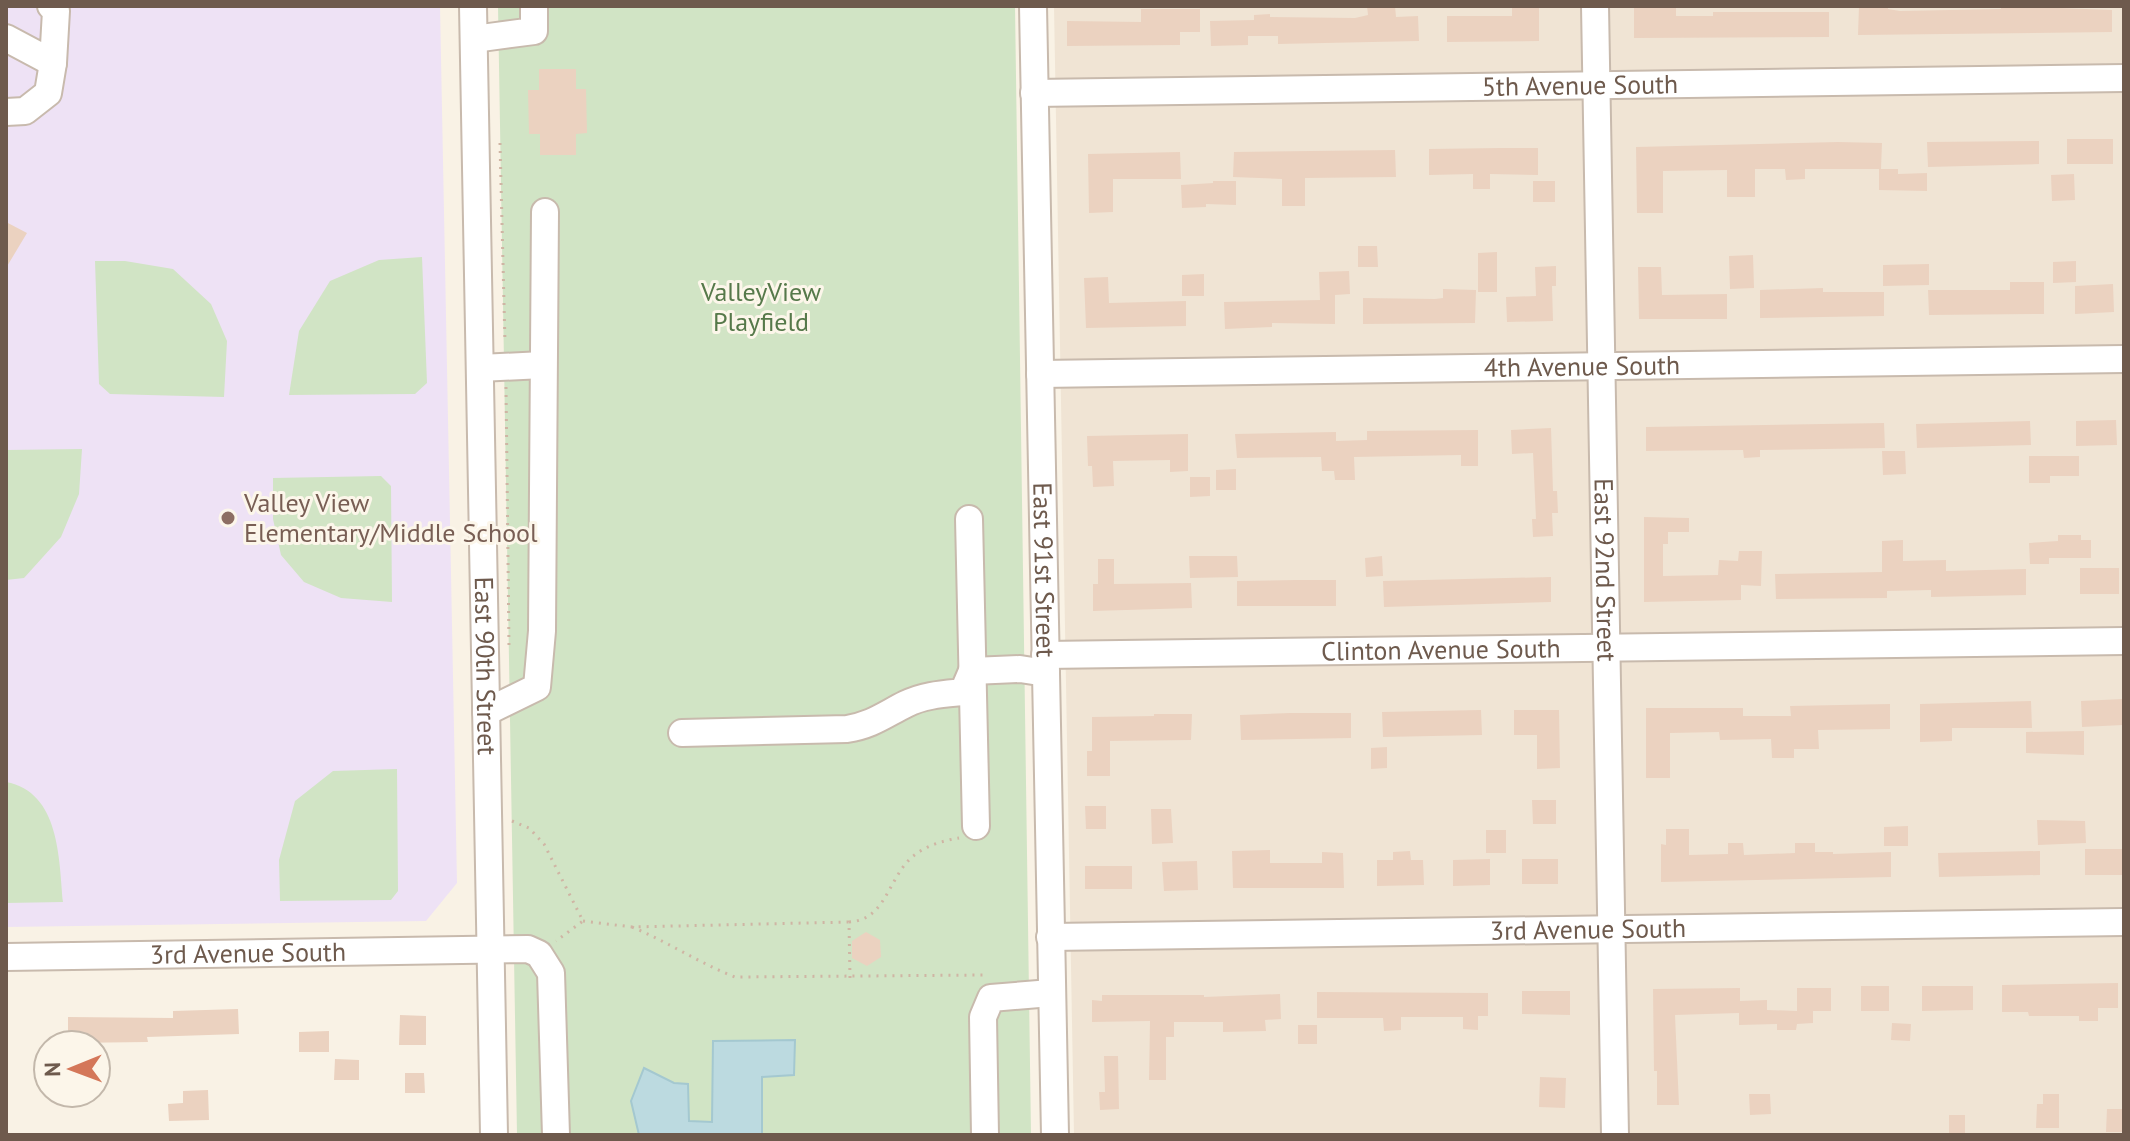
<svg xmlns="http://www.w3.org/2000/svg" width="2130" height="1141" font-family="'PT Sans',sans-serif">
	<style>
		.residential { fill: #f0e4d4 }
		.education { fill: #eee2f5 }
		.green { fill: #d1e4c5 }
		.water { fill: #bcdae0; stroke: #a4c8d0; stroke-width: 2 }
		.building { fill: #ebd2c0 }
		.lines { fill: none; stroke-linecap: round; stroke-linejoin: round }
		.minor-casing { stroke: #c8baad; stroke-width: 30 }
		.path { stroke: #cfb5a4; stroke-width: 3; stroke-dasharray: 2 6; stroke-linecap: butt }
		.minor { stroke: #fff; stroke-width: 26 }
		.education-dot { fill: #8d6e63; stroke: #fcf6ea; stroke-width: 3 }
		.labels { text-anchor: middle; stroke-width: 6; stroke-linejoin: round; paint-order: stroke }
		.street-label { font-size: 26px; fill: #6e5a4d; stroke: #fcf6ea }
		.park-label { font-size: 26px; fill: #56794a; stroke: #fcf6ea }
		.education-label { font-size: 26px; fill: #785e54; stroke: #fcf6ea; text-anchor: start }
	</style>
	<rect width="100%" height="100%" fill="#f9f2e5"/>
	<path class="residential" d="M1054 6H2124V1135H1074Z"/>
	<path class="education" d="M6 6H440L457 883 426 921 6 927Z"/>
	<path class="green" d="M498 6H1015L1031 1135H517Z
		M422 257 427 383 415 394 289 395 299 331 330 281 379 260Z
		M95 261H125L173 269 211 304 227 341 224 397 110 394 99 384Z
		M82 449 79 494 61 537 24 578 6 580V450Z
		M381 476 391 486 392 602 341 598 304 582 281 555 273 519V478Z
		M397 769 398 891 391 900 280 901 279 860 295 801 333 771Z
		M6 782C60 792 59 859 63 902L6 903Z"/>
	<path class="water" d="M795 1040 794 1075 762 1077V1135H639L631 1101 644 1068 674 1083 688 1084 689 1121 712 1122 713 1041Z"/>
	<path class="building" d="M1367 6H1395L1396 17 1418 16 1419 41 1278 44V36H1248V45L1211 46 1210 21 1254 20V15L1270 14V17L1355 18 1368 15Z
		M1512 6H1539V41L1447 42V16H1512Z
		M1634 6H1676V16H1713V12H1829V37L1634 38Z
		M1859 6H1888V9L1900 11 2001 9V6L2112 10V32L1858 35Z
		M1141 9H1200V32H1180V45L1067 46V21L1141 22Z
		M539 69H576V89H586L587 133 576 134V155H540V134H529L528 90H539Z
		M2067 139H2113V164H2067Z
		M2039 141V164L1928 167 1927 142Z
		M1838 142 1882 143 1881 169H1805V179L1786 180 1785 169H1755V197H1727V170L1663 171V213H1637L1636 147Z
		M1500 148H1538V175L1490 174V189H1473V174L1429 175V149Z
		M1395 150 1396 177 1305 178V206H1282V179L1233 177 1234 152Z
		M1180 152 1181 179H1113V212L1089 213 1088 154Z
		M1879 169H1898V174L1927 173V191L1879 190Z
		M2074 174 2075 200 2052 201 2051 175Z
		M1213 181H1236V205L1206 204V207L1182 208 1181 185 1213 183Z
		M1533 181H1555V202H1533Z
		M6 222 27 233 6 268Z
		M1358 246H1377L1378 267H1358Z
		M1497 252V292H1478V253Z
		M1753 255 1754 288 1730 289 1729 256Z
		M2076 261V282L2053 283V262Z
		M1929 264V285L1883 286V265Z
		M1556 266V286H1552L1553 321 1507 322 1506 297 1536 296 1535 267Z
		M1638 267H1661L1662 295 1727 294V319H1639Z
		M1349 271 1350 294 1335 295V324L1272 323V327L1225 329 1224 302 1320 300 1319 272Z
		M1204 274V296H1182V275Z
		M1108 277 1109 303 1186 301V326L1086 328 1084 278Z
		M2010 282H2044V314L1929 315 1928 290H2010Z
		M2113 284 2114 312 2075 314V286Z
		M1823 288V292H1884V316L1760 318V290Z
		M1443 289 1476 290 1475 323 1363 324V298L1435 299 1443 298Z
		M2116 420 2117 445 2076 446V421Z
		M2030 421 2031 445 1917 448 1916 424Z
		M1884 423 1885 448 1760 450V457L1744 458 1743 450 1646 451V427Z
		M1551 428 1553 491H1557L1558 513H1552L1553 536 1533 537 1532 519H1536L1533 453 1512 454 1511 430Z
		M1478 430V466H1461V455L1354 457 1355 480H1335L1334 471H1322L1321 457 1237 458 1235 434 1336 432V441L1367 440V431Z
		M1188 434V471L1170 472V460L1113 461 1114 486 1093 487 1092 466H1088L1087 436Z
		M1882 451H1905L1906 474 1883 475Z
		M2029 456H2079V476H2050V483H2029Z
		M1236 469V490H1216V470Z
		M1190 477H1210V496L1190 497Z
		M1644 517 1689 518V532H1668V544H1663V576L1718 575 1719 560 1738 561 1739 551H1762L1761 586 1741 585V600L1644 602Z
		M2058 535H2081V540H2091V558H2049V564H2030L2029 543 2058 541Z
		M1903 540V561L1946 560V571L2026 569V595L1931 597V590L1887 591V598L1776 599 1775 574 1882 572V541Z
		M1189 556H1237L1238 577 1190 578Z
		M1382 556 1383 576 1366 577 1365 558Z
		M1098 559H1114V584L1191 583 1192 608 1093 611V584H1098Z
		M2080 568H2119V594H2080Z
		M1551 577V602L1384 607 1383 581Z
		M1296 580H1336V606H1237V581Z
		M2122 699 2123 725 2082 727 2081 701Z
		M2031 701 2032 728H1952V741L1920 742V704Z
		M1890 704V729L1818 730 1819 749H1794V758H1772L1771 739 1720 740 1719 732 1670 733V778H1646V708H1743V716H1791L1790 706Z
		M1481 710 1482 735 1383 737 1382 712Z
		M1514 710H1559L1560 768 1537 769V735H1514Z
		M1290 713H1351V738L1241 740 1240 715Z
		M1154 714H1192L1191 740 1110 741V776H1087V751H1092V717L1154 716Z
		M2084 731V755L2026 753V732Z
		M1387 747V768L1371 769V748Z
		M1532 800H1556V824H1533Z
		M1085 806H1106V829H1086Z
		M1151 809H1171L1173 843 1152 844Z
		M2037 820 2085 821 2086 843 2038 845Z
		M1908 826V846H1884V827Z
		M1666 829H1689V855L1728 854V843H1743L1744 855 1795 853V843H1815V852H1833V854L1891 852V877L1661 882V844L1666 845Z
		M1486 830H1506V853H1486Z
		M2085 849H2123V875H2085Z
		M1270 850V863H1322V852L1343 853 1344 888H1233L1232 851Z
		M1410 851 1411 860H1423L1424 885 1377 886V860H1393V852Z
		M2040 851V875L1939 877 1938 853Z
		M1490 859V885L1453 886V860Z
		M1522 859H1558V884H1522Z
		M1197 861 1198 890 1164 891 1162 862Z
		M1085 866H1132V889H1085Z
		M866 932 880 940 881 957 867 966 852 958V941Z
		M2118 983V1008H2098V1021H2079V1016H2029L2028 1012H2002V985Z
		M1861 986H1889V1011H1861Z
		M1922 986H1973V1010L1922 1011Z
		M1740 988V1001L1767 1000V1010L1797 1011V988H1831V1011H1811H1813V1023L1797 1024 1796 1030H1777V1024L1739 1025V1013L1675 1015 1679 1105H1657V1071H1654L1653 989Z
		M1522 991H1570V1015L1522 1014Z
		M1317 992 1488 993V1016H1478V1030L1463 1029V1017H1401V1030L1384 1031 1383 1018H1317Z
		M1280 994 1281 1019 1265 1020 1266 1031 1223 1032V1022H1174V1037H1166V1080H1149L1150 1021 1092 1022V1000L1102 1001V995H1204V997Z
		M238 1009 239 1034 147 1037 148 1042 68 1043V1017L173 1018V1011Z
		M400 1015 426 1016V1045H399Z
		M1892 1023 1911 1024 1910 1041 1891 1040Z
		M1298 1025H1317V1044H1298Z
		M329 1031V1052H299V1032Z
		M1104 1056H1118L1119 1109 1100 1110 1099 1092H1105Z
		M335 1059 359 1060V1080H334Z
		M405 1073H424L425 1093H405Z
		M1540 1077 1566 1078 1565 1108 1539 1107Z
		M208 1090 209 1120 169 1121 168 1104 183 1103V1091Z
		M1749 1094H1770L1771 1114 1750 1115Z
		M2043 1094H2059V1128H2036L2037 1104H2043Z
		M2107 1109H2124V1132H2106Z
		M1949 1115H1965V1135H1949Z"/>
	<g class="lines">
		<defs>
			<g id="minor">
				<path id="s1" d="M473 6 494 1135"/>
				<path id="s2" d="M1033 6 1055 1135"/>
				<path id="s3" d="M1595 6 1615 1135"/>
				<path d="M6 38 53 63 56 11 51 6"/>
				<path d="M474 39 534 31V6"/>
				<path id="s4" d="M1034 93 2124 78"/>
				<path d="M6 112 25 111 48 93 53 63"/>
				<path d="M480 368 543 365"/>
				<path id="s5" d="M1040 374 2124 359"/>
				<path d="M969 519 976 826"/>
				<path id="s6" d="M1045 655 2124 641"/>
				<path d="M486 712 537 687 542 631 545 212"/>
				<path d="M682 733 847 729C872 725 884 715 906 704 924 695 943 694 963 692L972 671 1020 669 1046 673"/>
				<path id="s7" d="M1050 937 2124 922"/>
				<path id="s8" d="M6 957 528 949 539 954 551 973 556 1135"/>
				<path d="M985 1135 983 1017 991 998 1051 993"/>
			</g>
		</defs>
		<use href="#minor" class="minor-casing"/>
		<path class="path" d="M500 143 505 343
			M506 387 509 647
			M512 821 529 828 544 844 583 921 556 941
			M583 921 632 927 849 922
			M632 927C668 942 699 963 735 977L987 975
			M850 978 849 922C884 920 887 884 908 861 921 847 941 841 959 838"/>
		<use href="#minor" class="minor"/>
	</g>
	<circle class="education-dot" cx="228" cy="518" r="8"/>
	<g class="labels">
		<g class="street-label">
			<text dy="9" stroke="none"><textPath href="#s4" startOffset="546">5th Avenue South</textPath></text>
			<text dy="9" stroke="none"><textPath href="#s5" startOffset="542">4th Avenue South</textPath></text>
			<text dy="9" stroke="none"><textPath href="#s2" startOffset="564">East 91st Street</textPath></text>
			<text dy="9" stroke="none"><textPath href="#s3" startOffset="564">East 92nd Street</textPath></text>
			<text dy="9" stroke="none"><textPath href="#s6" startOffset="396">Clinton Avenue South</textPath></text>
			<text dy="9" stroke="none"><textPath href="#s1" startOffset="660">East 90th Street</textPath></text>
			<text dy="9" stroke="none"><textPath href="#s7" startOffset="538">3rd Avenue South</textPath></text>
			<text dy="9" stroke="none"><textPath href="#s8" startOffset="242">3rd Avenue South</textPath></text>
		</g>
		<g class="park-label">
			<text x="761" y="301">ValleyView<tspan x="761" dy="30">Playfield</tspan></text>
		</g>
		<g class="education-label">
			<text x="244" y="512">Valley View<tspan x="244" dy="30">Elementary/Middle School</tspan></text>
		</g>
	</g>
	<rect width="2130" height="1141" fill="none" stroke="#6e5a4d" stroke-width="16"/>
	<g transform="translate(72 1069) rotate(269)"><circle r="38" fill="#fcf6ea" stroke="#c3b8ab" stroke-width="2"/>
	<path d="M0-6L14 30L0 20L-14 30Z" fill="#d47759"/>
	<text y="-12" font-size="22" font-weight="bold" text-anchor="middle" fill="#6e5a4d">N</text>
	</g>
</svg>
